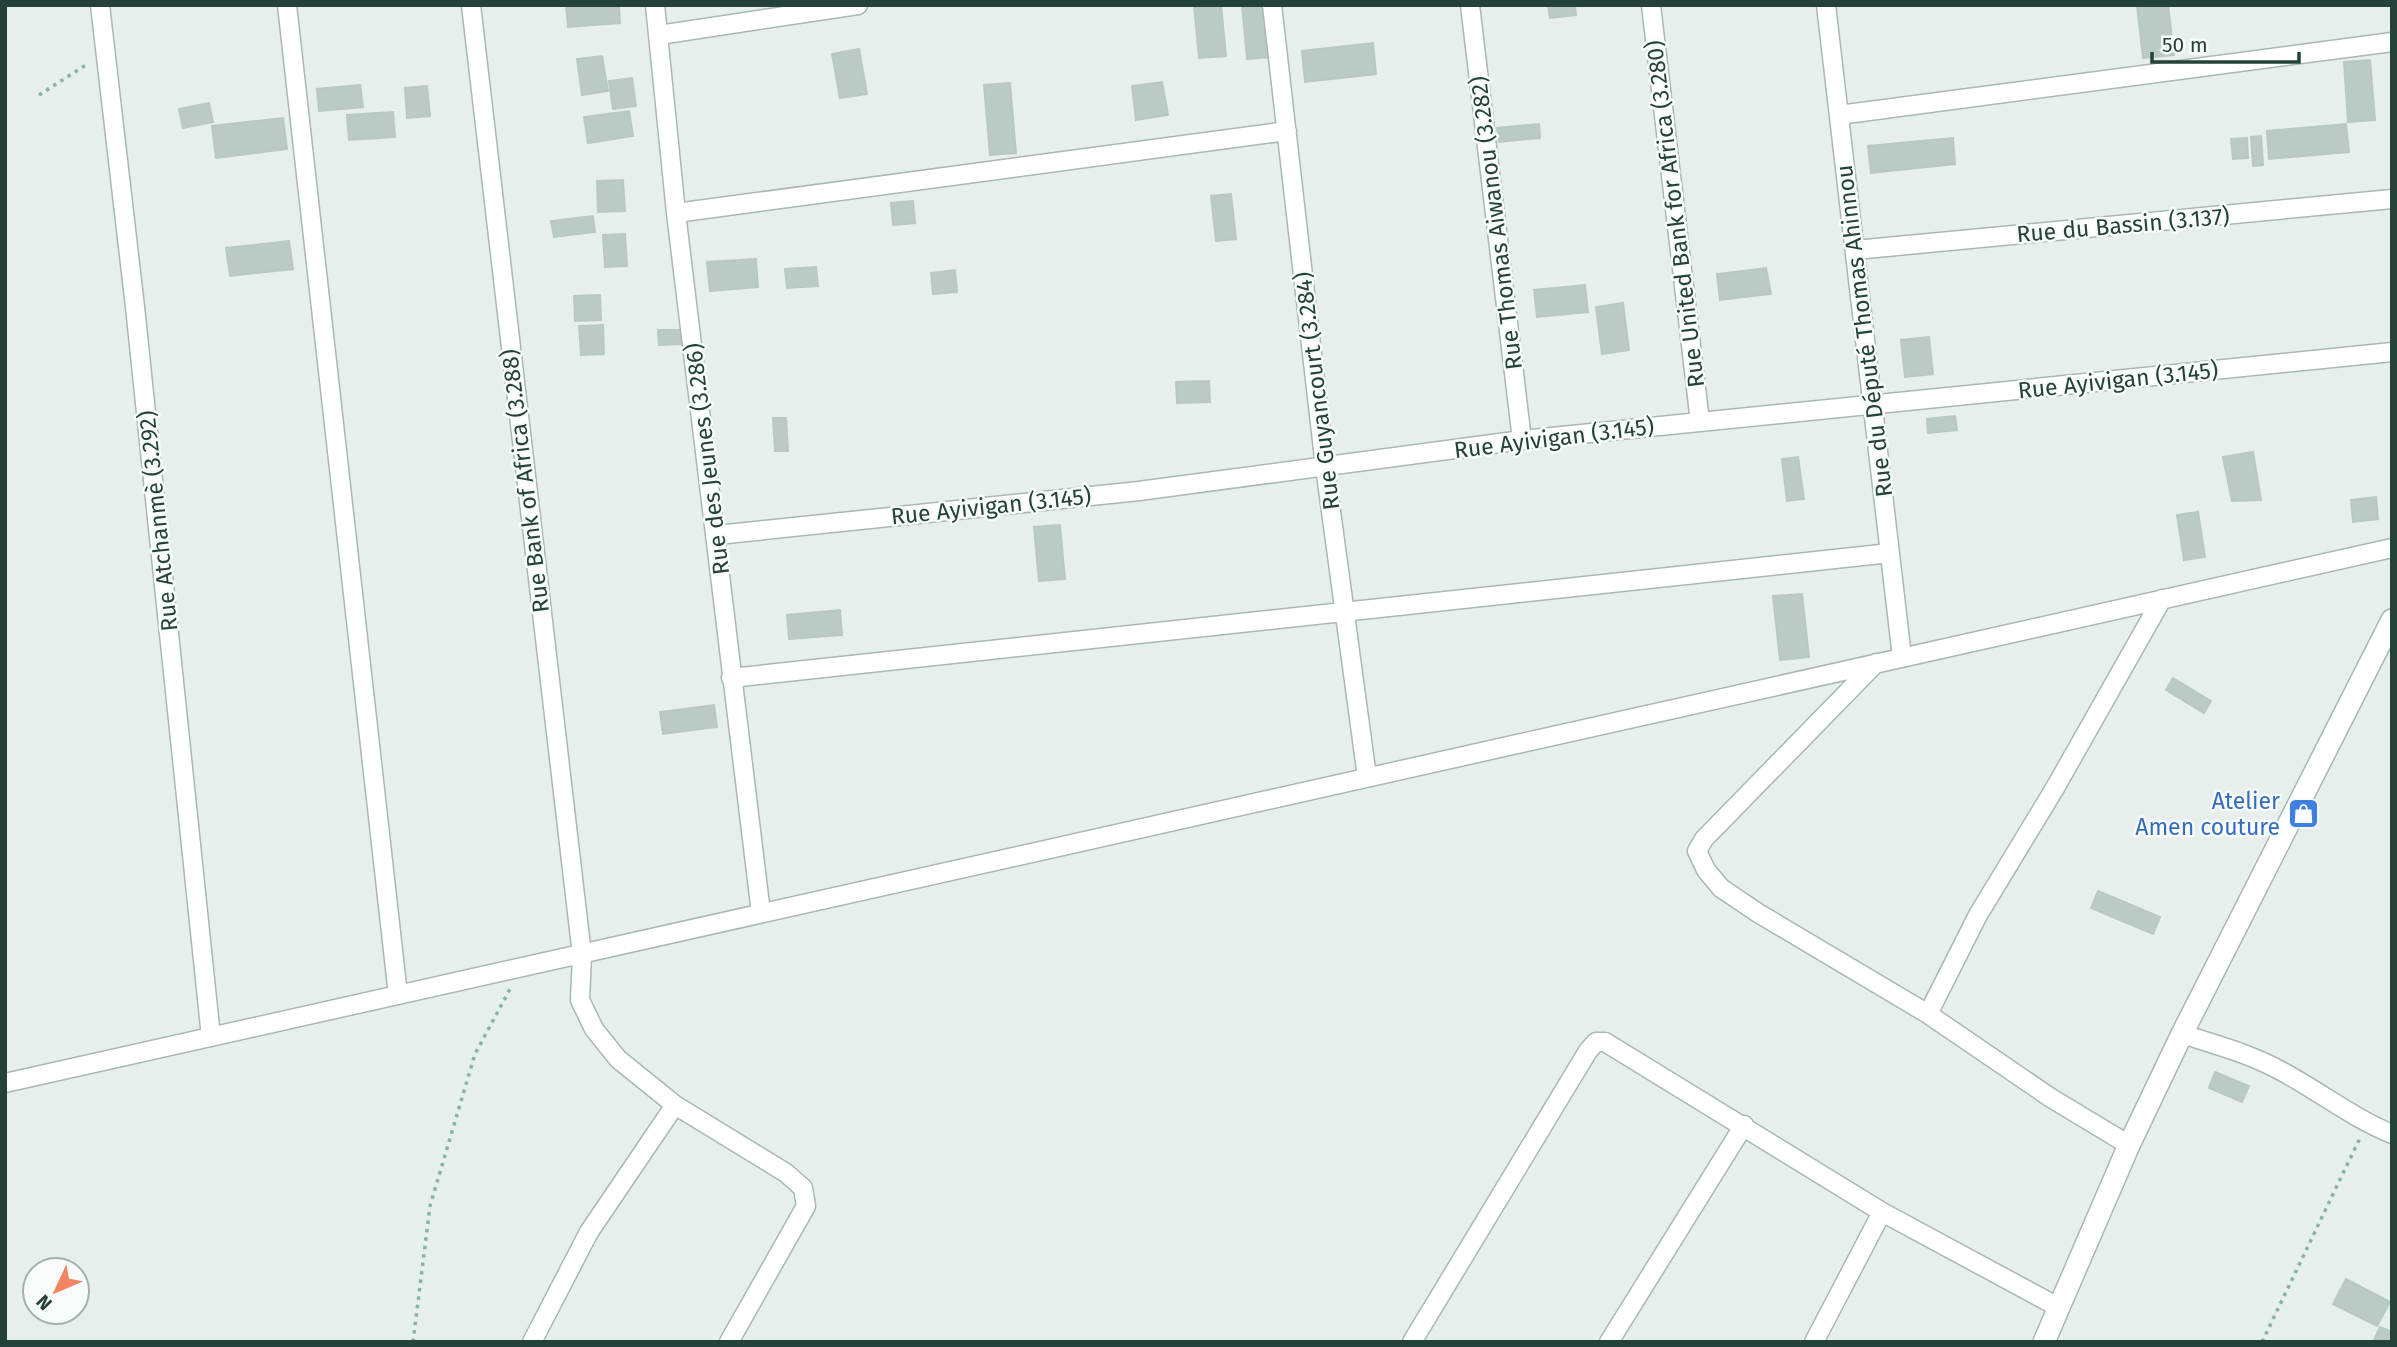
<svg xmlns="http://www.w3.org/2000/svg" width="2397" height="1347" font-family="'Fira Sans',sans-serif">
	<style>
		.building { fill: #bbcac4; stroke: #b8c9c2; stroke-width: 2 }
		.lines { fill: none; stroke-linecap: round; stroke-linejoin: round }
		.minor-casing { stroke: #a8b8b2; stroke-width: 21 }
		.tertiary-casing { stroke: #a8b8b2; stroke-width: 24 }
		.path { stroke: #86b3a5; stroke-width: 3.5; stroke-dasharray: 3.5 5; stroke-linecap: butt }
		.minor { stroke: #fff; stroke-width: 18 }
		.tertiary { stroke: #fff; stroke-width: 21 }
		.labels { text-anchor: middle; stroke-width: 5; stroke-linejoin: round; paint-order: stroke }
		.street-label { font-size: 23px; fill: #24423a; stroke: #f7fbf9 }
		.shop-label { font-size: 23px; fill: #366cbe; stroke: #f7fbf9; text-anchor: end }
	</style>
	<rect width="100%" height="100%" fill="#e6efeb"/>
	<path class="building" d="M566 5H619L620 23 568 27Z
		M1194 5H1221L1226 56 1199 58Z
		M1242 5H1266L1271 57 1247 59Z
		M1548 5H1575L1576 15 1550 18Z
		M2137 5H2168L2174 55 2143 58Z
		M1373 43 1376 74 1305 82 1302 51Z
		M859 49 867 94 840 98 832 54Z
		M602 56 608 91 582 95 577 59Z
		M2370 60 2375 120 2348 122 2344 62Z
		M632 78 636 106 613 109 609 81Z
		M1162 82 1168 115 1136 120 1132 86Z
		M1010 83 1016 153 990 155 984 85Z
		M360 85 363 107 319 111 317 89Z
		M427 86 430 116 407 118 405 88Z
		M209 103 213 122 183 128 179 109Z
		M629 111 633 136 588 143 584 117Z
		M393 112 395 137 349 140 347 115Z
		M283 118 287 149 216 158 212 126Z
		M1539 124 1540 138 1499 142 1497 128Z
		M2346 124 2349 152 2269 159 2267 131Z
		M2261 136 2263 165 2253 166 2251 137Z
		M1953 138 1955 164 1871 173 1868 146Z
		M2247 138 2248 158 2233 159 2231 139Z
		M623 180 625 211 598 212 597 181Z
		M1231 194 1236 239 1216 241 1211 196Z
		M913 201 915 223 893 225 891 203Z
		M593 216 595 232 554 237 551 221Z
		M625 234 627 266 605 267 603 235Z
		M289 241 293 269 230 276 226 248Z
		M756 259 758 287 710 291 707 262Z
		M816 267 818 286 787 288 785 269Z
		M1766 268 1771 294 1720 300 1717 274Z
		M955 270 957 292 933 294 931 273Z
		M1585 285 1588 312 1537 317 1534 290Z
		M600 295 601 320 575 321 574 296Z
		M1623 303 1629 350 1602 354 1596 307Z
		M603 325 604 354 581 355 579 326Z
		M658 330H682V344L659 345Z
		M1929 337 1933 374 1905 377 1901 340Z
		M1209 381 1210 402 1177 403 1176 382Z
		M1955 416 1957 430 1928 433 1927 419Z
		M773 418H786L788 451H775Z
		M2253 452 2261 500 2232 501 2223 457Z
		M1798 457 1804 499 1787 501 1782 459Z
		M2376 497 2378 519 2353 522 2351 500Z
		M2198 512 2205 557 2184 560 2177 515Z
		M1060 525 1065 579 1039 581 1034 527Z
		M1802 594 1809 657 1780 660 1773 596Z
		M840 610 842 635 789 639 787 615Z
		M2173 678 2211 701 2204 713 2166 690Z
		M714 705 717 727 663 734 660 712Z
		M2098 891 2160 917 2153 934 2091 908Z
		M2215 1072 2249 1086 2242 1102 2209 1088Z
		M2346 1279 2390 1302 2377 1326 2333 1304Z
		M2380 1327 2392 1332V1342H2373Z"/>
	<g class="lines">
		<defs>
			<path id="minor" d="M100 5 135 307 211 1037
				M287 5 398 995
				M471 5 582 955 580 1000 594 1029 618 1059 675 1105 786 1173 803 1188 806 1206 729 1342
				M655 5 676 213 761 913
				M1272 5 1325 467 1367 777
				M1470 5 1522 440
				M1651 5 1700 422
				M1826 5 1902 657
				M659 35 858 5
				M1839 115 2392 42
				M676 213 1287 131
				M1855 250 2392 199
				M717 535 1139 491 1522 440 2392 352
				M1876 663 1704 839 1697 851 1706 870 1721 888 1758 913 1928 1014 2051 1098 2129 1145
				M731 678 1890 553
				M1928 1014 1978 915 2055 788 2162 599
				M2182 1034C2217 1045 2251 1054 2283 1072 2320 1092 2353 1118 2392 1134
				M5 1083 2392 548
				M532 1342 589 1232 675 1105
				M1412 1342 1588 1051 1596 1042H1605L1882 1212 2058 1307
				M1609 1342 1744 1125
				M1814 1342 1882 1212"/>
			<path id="tertiary" d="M2044 1342 2129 1145 2182 1034 2392 620"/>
		</defs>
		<use href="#minor" class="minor-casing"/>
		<use href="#tertiary" class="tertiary-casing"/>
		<path class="path" d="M39 95 89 63
			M413 1342 430 1206 475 1054 510 989
			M2262 1342 2360 1138"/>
		<use href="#minor" class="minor"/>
		<use href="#tertiary" class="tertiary"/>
	</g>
	<defs>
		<symbol id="shop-square" viewBox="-11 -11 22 22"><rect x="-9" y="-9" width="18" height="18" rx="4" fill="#3f7fe0" stroke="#f7fbf9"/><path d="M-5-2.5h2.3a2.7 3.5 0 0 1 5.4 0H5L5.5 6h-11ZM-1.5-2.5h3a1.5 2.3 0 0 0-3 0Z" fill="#fff"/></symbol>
	</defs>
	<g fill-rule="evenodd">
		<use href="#shop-square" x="2286" y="796" width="35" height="35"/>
	</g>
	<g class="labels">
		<g class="street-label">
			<text transform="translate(1675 214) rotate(-97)" y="8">Rue United Bank for Africa (3.280)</text>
			<text transform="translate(1496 223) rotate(-97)" y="8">Rue Thomas Aiwanou (3.282)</text>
			<text transform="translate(2123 225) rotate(-5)" y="8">Rue du Bassin (3.137)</text>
			<text transform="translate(1864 331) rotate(-97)" y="8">Rue du Député Thomas Ahinnou</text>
			<text transform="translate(2118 380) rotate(-6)" y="8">Rue Ayivigan (3.145)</text>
			<text transform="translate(1317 391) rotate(-97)" y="8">Rue Guyancourt (3.284)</text>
			<text transform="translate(1554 438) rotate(-7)" y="8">Rue Ayivigan (3.145)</text>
			<text transform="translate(707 459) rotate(-97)" y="8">Rue des Jeunes (3.286)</text>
			<text transform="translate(525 481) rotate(-97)" y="8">Rue Bank of Africa (3.288)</text>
			<text transform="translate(991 506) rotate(-6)" y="8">Rue Ayivigan (3.145)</text>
			<text transform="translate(158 521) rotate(-96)" y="8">Rue Atchanmè (3.292)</text>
		</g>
		<g class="shop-label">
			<text x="2280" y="809">Atelier<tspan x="2280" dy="26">Amen couture</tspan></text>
		</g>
	</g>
	<rect width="2397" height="1347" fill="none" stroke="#24423a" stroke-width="14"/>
	<g transform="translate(56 1291) rotate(226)"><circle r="33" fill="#f7fbf9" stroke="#a3b1ad" stroke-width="2"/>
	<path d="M0-5L12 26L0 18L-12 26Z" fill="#f4845f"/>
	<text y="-10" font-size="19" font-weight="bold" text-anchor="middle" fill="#24423a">N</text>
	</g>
	<path d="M2152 52v10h147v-10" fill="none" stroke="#24423a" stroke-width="3.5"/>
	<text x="2162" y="52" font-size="21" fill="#24423a" stroke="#f7fbf9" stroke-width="5" paint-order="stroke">50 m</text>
</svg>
